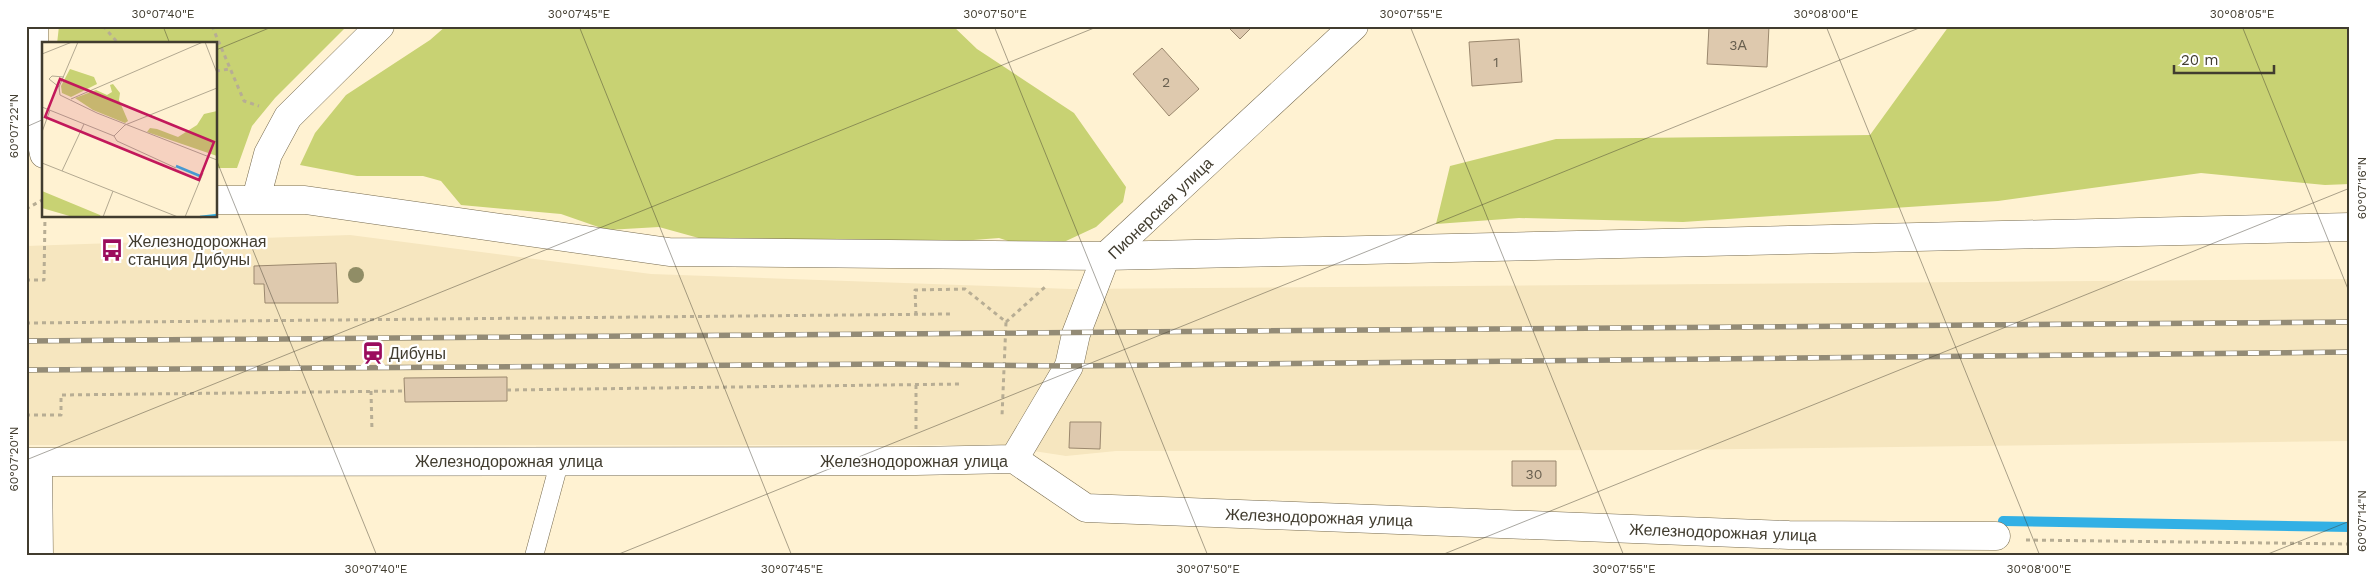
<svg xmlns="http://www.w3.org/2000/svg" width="2376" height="582" font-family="'Work Sans',sans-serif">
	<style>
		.built { fill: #f6e6bf }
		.green { fill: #c8d273 }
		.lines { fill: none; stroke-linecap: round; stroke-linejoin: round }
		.stream { stroke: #32b0e5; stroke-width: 10 }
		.building { fill: #dec9ae; stroke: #9b886e }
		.service-casing { stroke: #776b4f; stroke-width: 19 }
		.minor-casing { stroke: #776b4f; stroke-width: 29 }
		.tertiary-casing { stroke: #776b4f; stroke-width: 29 }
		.path { stroke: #b7ad94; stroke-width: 3; stroke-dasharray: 4 4; stroke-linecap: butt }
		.service { stroke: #fff; stroke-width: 18 }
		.minor { stroke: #fff; stroke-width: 28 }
		.tertiary { stroke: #fff; stroke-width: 28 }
		.rail-casing { stroke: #938b76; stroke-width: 5.5 }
		.rail { stroke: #fff; stroke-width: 4; stroke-dasharray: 11; stroke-linecap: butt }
		.tree { fill: #908d66 }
		.ticks { fill: none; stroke: #413c2f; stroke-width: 1; stroke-opacity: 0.45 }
		.labels { text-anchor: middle; stroke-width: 4.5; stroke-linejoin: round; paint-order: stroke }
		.number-label { font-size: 14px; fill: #685f4f }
		.street-label { font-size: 16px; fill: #413c2f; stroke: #fff }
		.poi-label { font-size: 16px; fill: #413c2f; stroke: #fff; text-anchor: start }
		.inset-river { fill: none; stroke: #32b0e5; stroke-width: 2.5 }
		.inset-road { fill: none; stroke: #b3a991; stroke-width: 1 }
		.view { fill: #c2185b; fill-opacity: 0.15; stroke: #c2185b; stroke-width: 2.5 }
		.inset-edge { fill: none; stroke: #413c2f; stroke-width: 2.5 }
		.neatline { fill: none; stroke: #413c2f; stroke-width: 2 }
		.ticks-label { font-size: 12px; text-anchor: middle; fill: #413c2f }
	</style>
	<rect width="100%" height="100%" fill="#fff2d2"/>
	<path class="built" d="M350 235 651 274 1071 289 2350 279V441L1669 450 1116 451 1066 456 995 445H26V246Z"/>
	<path class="green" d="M59 26H347L275 98 252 126 237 168H216V44H57Z
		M446 26H953L977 49 1074 113 1126 187 1123 202 1096 227 1051 248 1032 249 999 238 859 249 724 245 659 227 607 230 561 214 461 205 441 181 423 176H357L300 165 315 133 346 95 430 40Z
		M1949 26H2350V184L2325 185 2201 173 1998 201 1683 222 1519 218 1436 224 1450 166 1556 139 1870 135Z"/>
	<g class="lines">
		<path class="stream" d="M2003 521 2350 527"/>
	</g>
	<path class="building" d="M1227 26H1253L1240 39Z
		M1709 26H1769L1767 67 1707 64Z
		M1519 39 1522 82 1472 86 1469 42Z
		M1162 48 1199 89 1169 116 1133 74Z
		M336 263 338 303H265L264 284H254V266Z
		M507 377V401L405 402 404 378Z
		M1070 422H1101L1100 449 1069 448Z
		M1512 461H1556V486H1512Z"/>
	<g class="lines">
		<defs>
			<path id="service" d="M534 556 560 460"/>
			<path id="minor" d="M256 199 268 154 288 117 380 26
				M1014 459 1069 366 1076 334 1106 256 1354 26
				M26 462 916 461 1014 459 1086 508 1789 535 1996 536
				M38 462 39 556"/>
			<path id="tertiary" d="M34 26V106L44 154
				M216 200H305L669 252 1106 256 2350 227"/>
		</defs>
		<use href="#service" class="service-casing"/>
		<use href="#minor" class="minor-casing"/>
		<use href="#tertiary" class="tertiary-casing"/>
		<path class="path" d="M103 26 119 44
			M212 26 244 101 259 106
			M216 71 230 69
			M26 209 44 199
			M26 280H44L45 216
			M916 315 915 290 965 289 1006 322 1002 416
			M1006 322 1045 287
			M26 323 950 314
			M916 385V431
			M507 390 961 384
			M371 391 372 431
			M26 415H61V395L405 391
			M2026 540 2350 544"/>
		<use href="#service" class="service"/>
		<use href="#minor" class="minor"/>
		<use href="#tertiary" class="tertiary"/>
		<defs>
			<path id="rail" d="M26 341 2350 322
				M26 370 893 364 1069 366 2350 352"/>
		</defs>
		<use href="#rail" class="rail-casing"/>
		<use href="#rail" class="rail"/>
	</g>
	<circle class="tree" cx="356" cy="275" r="8"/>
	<path class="ticks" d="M163 26 170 44M579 26 792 556M994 26 1208 556M1410 26 1624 556M1826 26 2040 556M2242 26 2350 294M216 50 274 26M26 127 44 119M216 159 377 556M26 460 1099 26M614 556 1924 26M1439 556 2350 188M2263 556 2350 521"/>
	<defs>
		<symbol id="bus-bare" viewBox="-9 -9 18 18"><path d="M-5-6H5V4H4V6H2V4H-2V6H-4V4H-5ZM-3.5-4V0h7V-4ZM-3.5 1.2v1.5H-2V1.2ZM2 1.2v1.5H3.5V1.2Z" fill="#9b0c5d" stroke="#fff" stroke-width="2.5" paint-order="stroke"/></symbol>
		<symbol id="station-bare" viewBox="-9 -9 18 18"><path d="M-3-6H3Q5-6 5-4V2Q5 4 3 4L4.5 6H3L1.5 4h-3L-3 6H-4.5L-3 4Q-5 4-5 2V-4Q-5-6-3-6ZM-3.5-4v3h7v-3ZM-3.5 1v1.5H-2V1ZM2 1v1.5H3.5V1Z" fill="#9b0c5d" stroke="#fff" stroke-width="2.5" paint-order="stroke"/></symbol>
	</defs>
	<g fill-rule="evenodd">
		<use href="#bus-bare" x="96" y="234" width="32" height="32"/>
		<use href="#station-bare" x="357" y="337" width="32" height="32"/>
	</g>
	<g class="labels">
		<g class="number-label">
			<text x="1738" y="50">3А</text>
			<text x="1496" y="67">1</text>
			<text x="1166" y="87">2</text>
			<text x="1534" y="479">30</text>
		</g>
		<g class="street-label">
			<text transform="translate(1160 208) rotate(-44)" y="6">Пионерская улица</text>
			<text x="509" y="467">Железнодорожная улица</text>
			<text x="914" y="467">Железнодорожная улица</text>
			<text transform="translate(1319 517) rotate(2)" y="6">Железнодорожная улица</text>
			<text transform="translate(1723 532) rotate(2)" y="6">Железнодорожная улица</text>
		</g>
		<g class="poi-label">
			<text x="128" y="247">Железнодорожная<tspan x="128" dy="18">станция Дибуны</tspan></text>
			<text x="389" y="359">Дибуны</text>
		</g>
	</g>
	<g transform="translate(42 42)">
		<rect width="175" height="175" fill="#fff2d2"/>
		<path d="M28 27 52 35 55 42 29 55 20 51 19 44ZM71 42 78 51 77 58 86 79 83 81 51 68 33 56 54 48 65 53 70 50 68 43ZM175 69V114L105 90 108 86 115 87 136 95 155 83 162 72ZM0 149 58 173 59 175H31L0 166Z" fill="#c8d273"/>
		<path class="inset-river" d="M134 124 158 134M158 175 175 173"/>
		<path class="inset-road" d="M36 0 17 45 18 53 55 71 175 118M163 0 175 31M0 12 30 0M17 45 7 37 10 34 22 35M29 57 161 0M0 65 72 94 75 99 134 126M0 90 8 68M72 94 83 83 175 46M0 121 136 175M20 129 42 82M61 175 71 149M143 175 161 131"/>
		<path class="view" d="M18 37 172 100 157 138 3 75Z"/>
		<rect width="175" height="175" class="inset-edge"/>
	</g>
	<rect width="2376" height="582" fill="none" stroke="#ffffff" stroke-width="55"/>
	<path d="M2174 65v8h100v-8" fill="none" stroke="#413c2f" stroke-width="2.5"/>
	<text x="2181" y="65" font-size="15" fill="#413c2f" stroke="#ffffff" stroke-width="4" paint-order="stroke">20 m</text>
	<rect x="28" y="28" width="2320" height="526" class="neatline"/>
	<g class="ticks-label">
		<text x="163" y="18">30°07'40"E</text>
		<text x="579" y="18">30°07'45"E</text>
		<text x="995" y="18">30°07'50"E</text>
		<text x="1411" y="18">30°07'55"E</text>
		<text x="1826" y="18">30°08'00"E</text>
		<text x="2242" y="18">30°08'05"E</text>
		<text transform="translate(14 126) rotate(-90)" y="4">60°07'22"N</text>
		<text transform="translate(2362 188) rotate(-90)" y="4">60°07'16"N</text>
		<text transform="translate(14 459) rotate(-90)" y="4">60°07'20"N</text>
		<text transform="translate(2362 521) rotate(-90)" y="4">60°07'14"N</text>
		<text x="376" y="573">30°07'40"E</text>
		<text x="792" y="573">30°07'45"E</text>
		<text x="1208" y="573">30°07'50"E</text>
		<text x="1624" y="573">30°07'55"E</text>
		<text x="2039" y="573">30°08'00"E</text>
	</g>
</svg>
